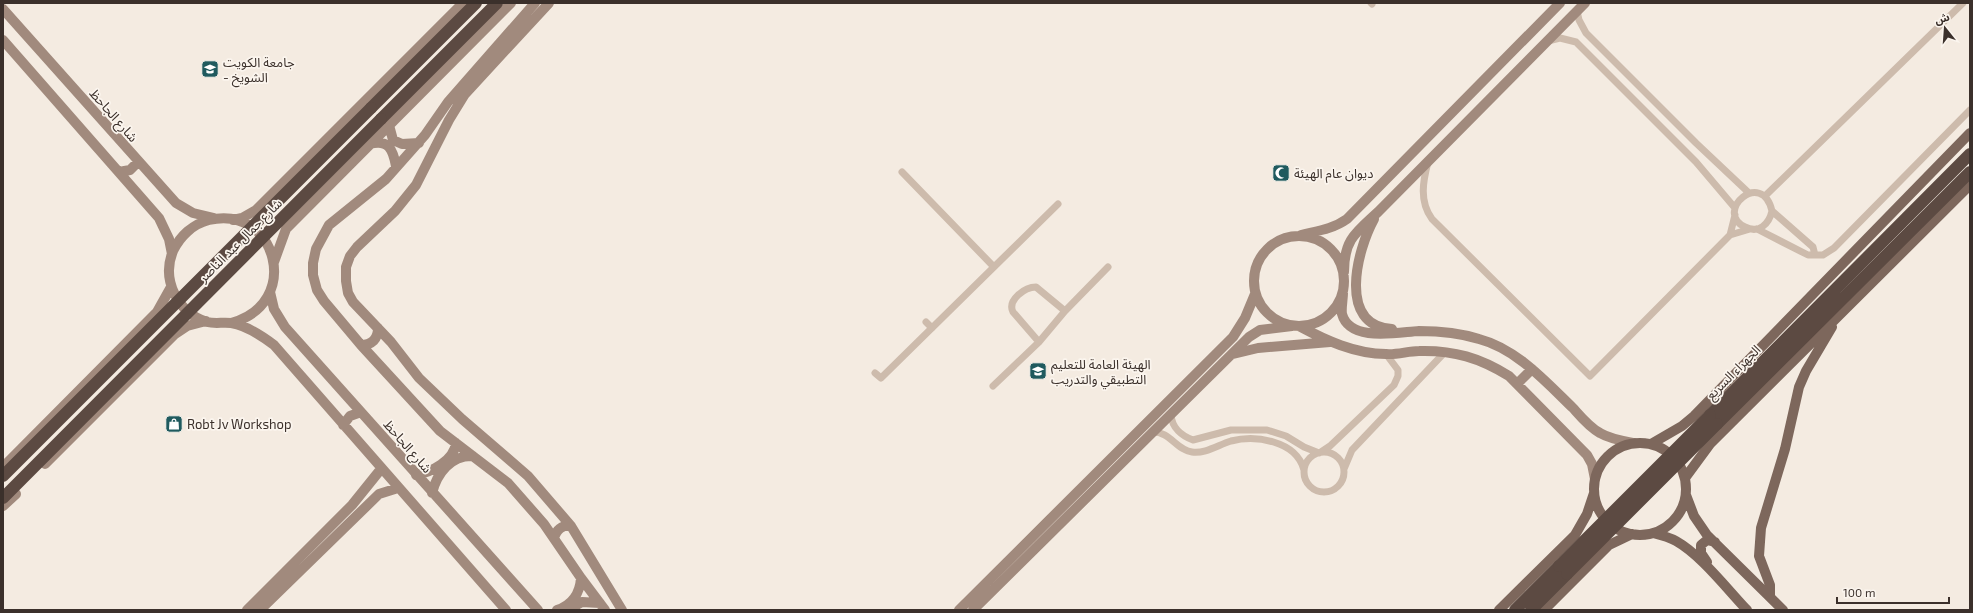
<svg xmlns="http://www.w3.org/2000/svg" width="1973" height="613" font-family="'Exo 2','Noto Sans Arabic',sans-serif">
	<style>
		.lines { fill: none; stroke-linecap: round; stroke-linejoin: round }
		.street { stroke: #cdbbac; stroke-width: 7 }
		.secondary { stroke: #a18a7d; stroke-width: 10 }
		.primary { stroke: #7d675c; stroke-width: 10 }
		.highway { stroke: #5c4a42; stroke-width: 12 }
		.highway-bridge { stroke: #5c4a42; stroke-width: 12 }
		.labels { text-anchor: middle; stroke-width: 3.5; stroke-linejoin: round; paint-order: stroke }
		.poi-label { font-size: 13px; fill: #3b302b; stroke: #fbf5ee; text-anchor: start }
		.street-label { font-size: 13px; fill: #3b302b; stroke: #fbf5ee }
	</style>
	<rect width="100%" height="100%" fill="#f4ebe1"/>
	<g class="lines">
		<path class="street" d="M1371 3 1372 4
			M1577 11 1579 20 1586 33 1696 143 1749 193
			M1548 41 1560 38 1576 42 1696 162 1735 208
			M1428 162C1423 181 1419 201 1432 219L1590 376 1730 235 1750 229
			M902 172 994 267
			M1765 196 1963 3
			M1772 211C1769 224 1759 234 1745 227 1713 212 1762 168 1772 211L1813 247 1815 255
			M1757 229 1808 255H1823L1834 248 1970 110
			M1730 235 1735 215
			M926 322 932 328
			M1039 342 1013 312C1007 300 1025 287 1036 287L1065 311
			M875 373 881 378 1058 204
			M993 386 1039 342 1065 311 1108 267
			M1171 415C1172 428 1182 436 1193 440L1231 430H1267L1286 436 1304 447 1319 453
			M1152 432C1170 431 1176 450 1192 452 1205 454 1218 445 1231 441 1255 435 1296 440 1304 470
			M1304 472a20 20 0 1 1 40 0a20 20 0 1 1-40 0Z
			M1321 452 1330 446 1394 385 1398 376V370L1386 354
			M1344 469 1352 450 1445 352"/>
		<path class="secondary" d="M535 3 448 102 425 135 386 179 329 225 316 249 313 263V275L317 290 324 301 361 345 440 431 508 483 544 524 581 578 605 610
			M549 3 465 94 449 120 416 185 395 211 357 247 350 256 346 267V281L348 293 353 302 391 342 419 378 462 419 528 476 571 526 622 610
			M3 9 176 203 193 213 214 218
			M3 40 159 218 169 239 172 254
			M389 125 393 140 402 144 419 143
			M370 144C389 139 393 150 396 166
			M119 172 130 170 138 162
			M1374 219C1357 250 1337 326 1392 329
			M233 220 242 218 256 210 463 3
			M1301 235C1317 231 1333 229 1347 219L1560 3
			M1254 281a45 45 0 1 1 90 0a45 45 0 1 1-90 0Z
			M274 262 286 229 511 3
			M1344 272C1344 240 1355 233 1378 212L1585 3
			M270 292 274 309 285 327 538 610
			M1343 293C1343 299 1341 308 1342 314 1350 343 1399 332 1419 331 1439 331 1460 333 1479 339 1517 349 1546 382 1573 408 1581 417 1589 427 1600 433 1610 439 1623 441 1634 443
			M231 323C303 304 277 204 209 220 193 224 180 236 173 251 161 280 178 313 207 322 215 324 223 322 231 323 246 325 262 336 274 345L506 610
			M1299 326C1325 340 1355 354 1386 354 1397 355 1408 351 1419 351 1454 350 1480 358 1509 376L1587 455 1592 464 1595 479
			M361 345C372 345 378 339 378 328
			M1233 354 1258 348 1330 342
			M1517 384 1532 369
			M343 425 350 416 361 412
			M45 464 175 334 187 326 206 321
			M3 467 157 312 171 287
			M416 475C431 472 454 461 456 443
			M432 493C437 473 451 455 473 456
			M3 506 16 494
			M554 538C557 529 562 525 571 526
			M247 610 352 505 381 469
			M260 610 379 494 398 488
			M557 610C572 605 580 593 581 578
			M568 610 582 602 600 603
			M959 610 1233 337 1245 318 1255 294
			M973 610 1249 337 1260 330 1292 326"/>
		<path class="primary" d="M1594 489a46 46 0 1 1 92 0a46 46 0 1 1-92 0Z
			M1651 444 1682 426 1694 416 1970 133
			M1685 478 1710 444 1970 185
			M1686 495 1694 516 1707 535 1783 610
			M1653 533C1661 535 1669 537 1676 541 1701 555 1727 589 1747 610
			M1707 562 1701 553V545L1707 540 1715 542
			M1770 595V585L1759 556 1761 528 1785 449 1799 387 1806 371 1832 327
			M1499 610 1575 535 1587 514 1594 493
			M1544 610 1609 545 1632 534"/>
		<path class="highway" d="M371 108 476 3
			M381 119 497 3
			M1710 415 1970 154
			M1717 424 1970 172
			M1515 610 1559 566
			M1531 610 1567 574"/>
		<path class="highway-bridge" d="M3 476 371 108
			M3 498 381 119
			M1559 566 1710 415
			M1567 574 1717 424"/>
	</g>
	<defs>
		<symbol id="university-square" viewBox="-11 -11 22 22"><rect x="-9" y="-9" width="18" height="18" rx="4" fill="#1f5a5e" stroke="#fbf5ee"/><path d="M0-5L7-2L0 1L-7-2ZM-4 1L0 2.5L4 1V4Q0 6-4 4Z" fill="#fff"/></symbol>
		<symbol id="mosque-square" viewBox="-11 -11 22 22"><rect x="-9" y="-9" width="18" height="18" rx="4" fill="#1f5a5e" stroke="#fbf5ee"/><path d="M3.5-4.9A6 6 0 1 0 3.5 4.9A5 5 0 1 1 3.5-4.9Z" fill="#fff"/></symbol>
		<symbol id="shop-square" viewBox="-11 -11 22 22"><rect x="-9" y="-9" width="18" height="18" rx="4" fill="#1f5a5e" stroke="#fbf5ee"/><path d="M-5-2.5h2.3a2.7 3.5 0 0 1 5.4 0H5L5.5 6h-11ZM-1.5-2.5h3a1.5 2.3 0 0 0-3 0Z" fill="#fff"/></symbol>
	</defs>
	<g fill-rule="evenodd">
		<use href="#university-square" x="200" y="59" width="20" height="20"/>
		<use href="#mosque-square" x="1271" y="163" width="20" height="20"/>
		<use href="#university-square" x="1028" y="361" width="20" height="20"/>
		<use href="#shop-square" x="164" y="414" width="20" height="20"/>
	</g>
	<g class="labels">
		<g class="poi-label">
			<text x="223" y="67">جامعة الكويت<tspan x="223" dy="15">- الشويخ</tspan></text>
			<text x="1294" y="178">ديوان عام الهيئة</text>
			<text x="1051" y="369">الهيئة العامة للتعليم<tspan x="1051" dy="15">التطبيقي والتدريب</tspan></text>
			<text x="187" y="429">Robt Jv Workshop</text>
		</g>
		<g class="street-label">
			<text transform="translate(114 115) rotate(49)" y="5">شارع الجاحظ</text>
			<text transform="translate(240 240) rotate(-45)" y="5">شارع جمال عبد الناصر</text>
			<text transform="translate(1733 372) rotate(-45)" y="5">الجهراء السريع</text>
			<text transform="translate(408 446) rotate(49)" y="5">شارع الجاحظ</text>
		</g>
	</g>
	<rect width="1973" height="613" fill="none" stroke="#3b302b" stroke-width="8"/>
	<g transform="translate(1945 28) rotate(343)" stroke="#fbf5ee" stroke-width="3" paint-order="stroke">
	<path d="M0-3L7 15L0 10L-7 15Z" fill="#3b302b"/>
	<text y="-6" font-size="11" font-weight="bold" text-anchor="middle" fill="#3b302b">ش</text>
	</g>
	<path d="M1837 597v6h112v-6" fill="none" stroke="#3b302b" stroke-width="2"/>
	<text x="1843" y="597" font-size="12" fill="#3b302b" stroke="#fbf5ee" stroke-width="3" paint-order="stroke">100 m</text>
</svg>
